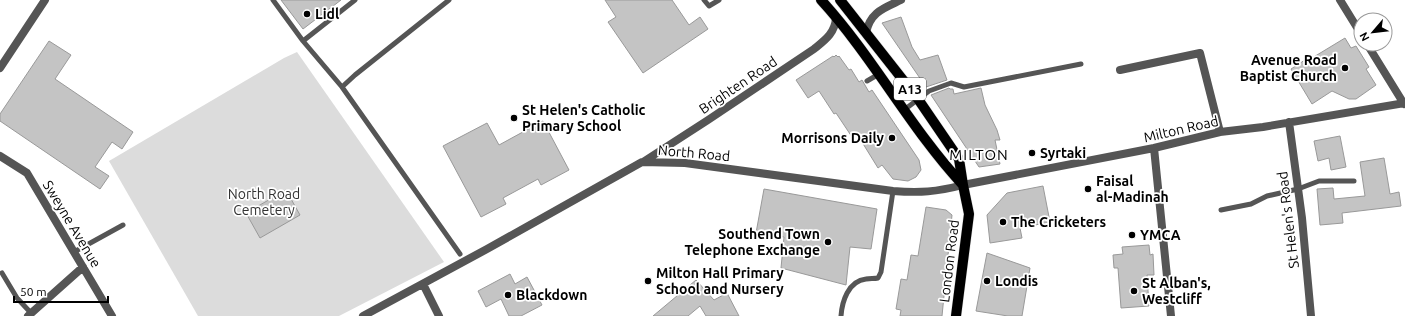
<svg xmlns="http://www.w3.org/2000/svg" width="1405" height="316" font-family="Ubuntu,sans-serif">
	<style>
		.green { fill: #dcdcdc }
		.building { fill: #c4c4c4; stroke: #999 }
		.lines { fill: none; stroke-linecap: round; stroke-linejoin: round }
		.primary-casing { stroke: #dbdbdb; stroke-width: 11 }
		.lane { stroke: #555; stroke-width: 5 }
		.street { stroke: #555; stroke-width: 8 }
		.primary { stroke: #000; stroke-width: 10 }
		.poi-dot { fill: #000; stroke: #fff; stroke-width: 1.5 }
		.labels { text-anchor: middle; stroke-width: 3.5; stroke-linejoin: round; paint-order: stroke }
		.shield { fill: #fff; stroke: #4c4c4c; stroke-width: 1 }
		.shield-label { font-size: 13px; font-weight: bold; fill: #000 }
		.poi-label { font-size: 14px; font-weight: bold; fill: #000; stroke: #fff; text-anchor: start }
		.street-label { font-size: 14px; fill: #000; stroke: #fff }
		.park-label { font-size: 14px; fill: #333; stroke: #fff }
		.neighbourhood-label { font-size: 15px; letter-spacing: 1px; fill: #000; stroke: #fff }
	</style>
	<rect width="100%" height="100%" fill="#fff"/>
	<path class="green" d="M297 52 444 262 339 316H198L109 161 284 58Z"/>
	<path class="building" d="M281 0H341L303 29Z
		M605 0H672L689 25 700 17 708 29 643 73 608 22 616 17Z
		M901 17 912 47 920 60 938 55 947 80 926 87 882 23Z
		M1345 38 1351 48 1356 46 1369 67 1366 69 1376 85 1356 99H1349L1332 91 1312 104 1291 69 1311 56 1312 58Z
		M49 41 71 55 55 79 133 132 122 149 112 142 95 167 109 176 100 189 0 121V114Z
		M836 55 838 57 839 56 849 70 851 69 859 82 862 80 869 92 872 90 919 160 921 170 916 177 908 181 893 179 882 165 878 168 857 134 852 137 836 113 834 114 819 91 808 98 796 80 833 56 834 57Z
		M949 88 950 89H953L954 94 981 88 985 105 997 130 1000 140H995L1000 164 979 167 931 95Z
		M543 121 569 170 541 185 538 179 503 198 506 204 481 217 443 146 487 123 499 145Z
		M1340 136 1346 167 1331 170 1329 158 1318 161 1314 141Z
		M1384 158 1390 194 1399 192 1401 206 1342 213 1343 223 1320 225 1317 189 1333 188 1334 199 1365 196 1360 162Z
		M1043 186 1050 222 1020 228 1022 238 990 243 987 215 1007 193Z
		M764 189 877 209 871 249 850 247 846 285 781 268 784 237 756 233Z
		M286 190 300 215 260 238 246 213Z
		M926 207 946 210 952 215 942 316H900L901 310 896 309 901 279 907 280 911 255 918 256Z
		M1149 245 1150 255 1153 254 1154 275H1147L1149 306 1121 308 1118 268H1114L1113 255 1123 254 1122 247Z
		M987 253 1030 268 1022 316H1008L976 311Z
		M510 274 515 284 527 277 542 305 521 316H509L501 299 486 307 478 291Z
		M696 280 714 300 727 293 739 316H706L700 306 688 316H653Z"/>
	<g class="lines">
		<defs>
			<path id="primary" d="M821 0C874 58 910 128 963 185
				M840 0 918 99 959 159 963 185 969 214 956 316"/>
		</defs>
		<use href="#primary" class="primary-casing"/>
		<path class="lane" d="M273 0 303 41 342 87 460 254
			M704 0 709 6 719 0
			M303 41 355 0
			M867 81 879 74
			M342 87 355 75 449 0
			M904 110 929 91 951 83 964 87 1081 64
			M1221 210 1251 204 1267 196 1298 189 1319 181H1354
			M74 252 123 225
			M2 273 17 298 31 313
			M841 316C842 302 848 281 866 279 870 278 874 279 878 278L881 272 893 191"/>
		<path class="street" d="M1340 0 1361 34
			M866 33C870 12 884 8 901 0
			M1367 44 1404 104
			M0 68 45 0
			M1120 70 1200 53 1220 132
			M1289 122 1302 218 1311 316
			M1154 148 1171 316
			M0 156 27 173 112 316
			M643 162 708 120 814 49C825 40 835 33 836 18
			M423 284 439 316
			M28 316 83 267
			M363 316 487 249 642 162 685 163 893 191C920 193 936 192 963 185L1154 148 1220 132 1263 127 1405 103"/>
		<use href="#primary" class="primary"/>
	</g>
	<g class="poi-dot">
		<circle cx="307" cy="14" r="4"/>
		<circle cx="1345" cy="68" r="4"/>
		<circle cx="514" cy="118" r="4"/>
		<circle cx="892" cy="138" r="4"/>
		<circle cx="1032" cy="153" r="4"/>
		<circle cx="1088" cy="189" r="4"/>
		<circle cx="1003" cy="222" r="4"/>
		<circle cx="1132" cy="235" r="4"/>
		<circle cx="828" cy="242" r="4"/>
		<circle cx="648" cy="281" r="4"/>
		<circle cx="987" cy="281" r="4"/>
		<circle cx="1134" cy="291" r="4"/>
		<circle cx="508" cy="295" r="4"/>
	</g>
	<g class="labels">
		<rect class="shield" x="894" y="78" width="32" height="22" rx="3"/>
		<g class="shield-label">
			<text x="910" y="94">A13</text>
		</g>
		<g class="poi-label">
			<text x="315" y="19">Lidl</text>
			<text x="1337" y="65" text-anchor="end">Avenue Road<tspan x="1337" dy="16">Baptist Church</tspan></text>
			<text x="522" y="115">St Helen's Catholic<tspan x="522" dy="16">Primary School</tspan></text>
			<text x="884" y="143" text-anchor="end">Morrisons Daily</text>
			<text x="1040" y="158">Syrtaki</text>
			<text x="1096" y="186">Faisal<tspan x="1096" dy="16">al-Madinah</tspan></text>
			<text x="1011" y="227">The Cricketers</text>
			<text x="820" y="239" text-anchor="end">Southend Town<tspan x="820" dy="16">Telephone Exchange</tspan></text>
			<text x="1140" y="240">YMCA</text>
			<text x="656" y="278">Milton Hall Primary<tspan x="656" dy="16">School and Nursery</tspan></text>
			<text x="995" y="286">Londis</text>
			<text x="1142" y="288">St Alban's,<tspan x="1142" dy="16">Westcliff</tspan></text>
			<text x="516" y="300">Blackdown</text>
		</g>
		<g class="street-label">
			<text transform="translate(738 85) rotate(-34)" y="5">Brighten Road</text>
			<text transform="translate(1181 129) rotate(-13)" y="5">Milton Road</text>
			<text transform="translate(694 153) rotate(5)" y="5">North Road</text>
			<text transform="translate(1288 220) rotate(-97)" y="5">St Helen's Road</text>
			<text transform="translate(72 224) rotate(59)" y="5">Sweyne Avenue</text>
			<text transform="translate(949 261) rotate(-83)" y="5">London Road</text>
		</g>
		<g class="park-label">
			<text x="264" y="199">North Road<tspan x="264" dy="16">Cemetery</tspan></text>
		</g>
		<g class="neighbourhood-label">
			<text x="979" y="160">MILTON</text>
		</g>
	</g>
	<g transform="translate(1373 32) rotate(242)"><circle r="19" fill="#ffffff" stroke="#999999"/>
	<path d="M0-3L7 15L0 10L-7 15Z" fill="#000000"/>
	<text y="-6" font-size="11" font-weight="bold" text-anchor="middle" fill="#000000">N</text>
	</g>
	<path d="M14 296v6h94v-6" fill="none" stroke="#000000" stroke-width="2"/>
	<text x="20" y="296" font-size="12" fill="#000000" stroke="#ffffff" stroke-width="3" paint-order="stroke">50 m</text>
</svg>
